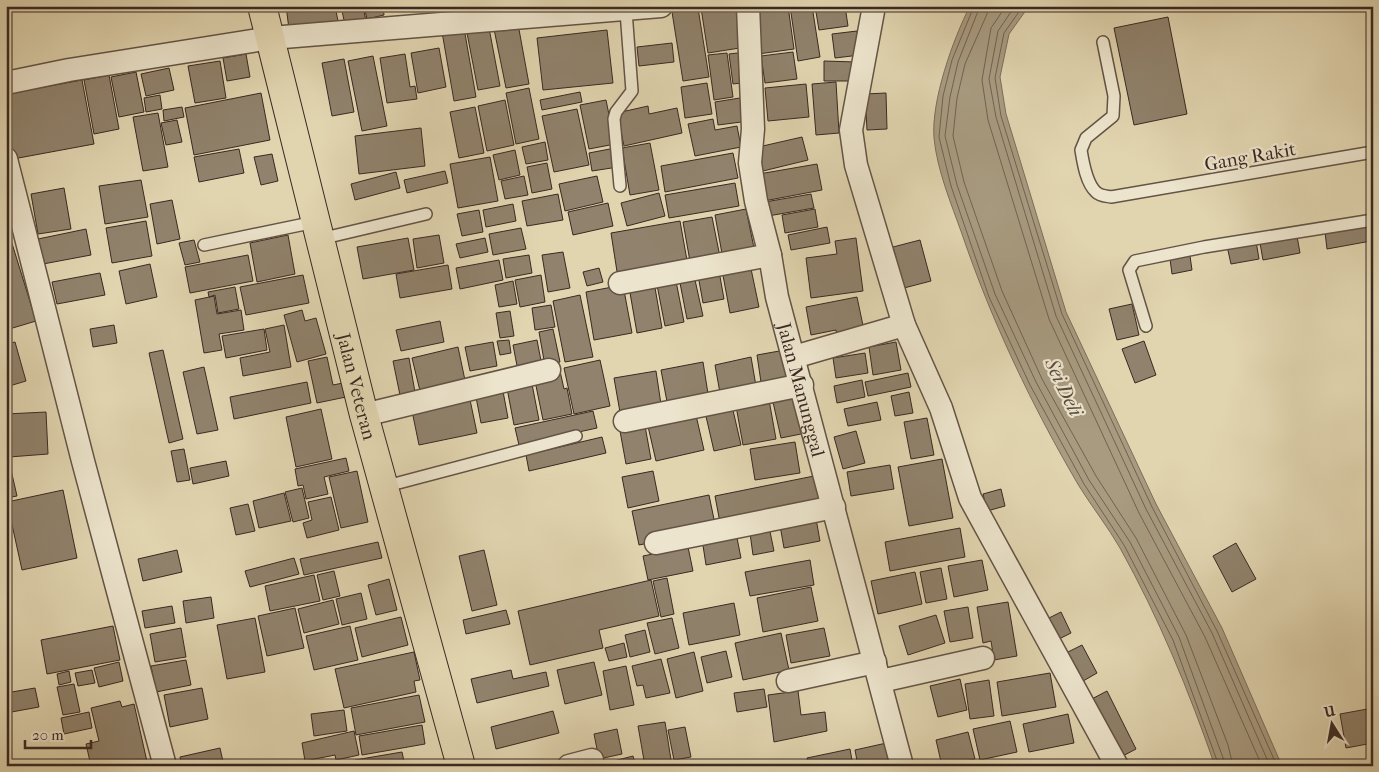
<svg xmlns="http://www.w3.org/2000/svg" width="1379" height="772" font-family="'IM FELL French Canon',serif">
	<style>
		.water { fill: #a89b80; stroke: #7c6d5b }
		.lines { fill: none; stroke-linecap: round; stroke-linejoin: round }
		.shore { stroke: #706252; stroke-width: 1 }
		.building { fill: #90826c; stroke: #392923 }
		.lane-casing { stroke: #635446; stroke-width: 14 }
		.street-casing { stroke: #635446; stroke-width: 25 }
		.primary-casing { stroke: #392923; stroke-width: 30 }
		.lane { stroke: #ece4cc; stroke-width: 11 }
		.street { stroke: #ece4cc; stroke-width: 22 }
		.primary { stroke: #e1d5b0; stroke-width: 28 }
		.labels { text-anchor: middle; stroke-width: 4.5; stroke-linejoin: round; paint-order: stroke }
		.street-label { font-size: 19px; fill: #392923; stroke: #ece4cc }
		.water-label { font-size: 20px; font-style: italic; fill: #5a4b3f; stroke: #ece4cc }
	</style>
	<rect width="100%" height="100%" fill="#e1d5b0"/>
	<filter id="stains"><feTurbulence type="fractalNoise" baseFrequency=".004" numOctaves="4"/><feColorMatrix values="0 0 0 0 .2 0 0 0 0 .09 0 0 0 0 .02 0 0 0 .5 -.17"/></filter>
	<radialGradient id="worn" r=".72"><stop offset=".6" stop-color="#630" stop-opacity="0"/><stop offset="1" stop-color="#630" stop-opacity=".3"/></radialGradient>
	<path class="water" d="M970 6H1029L1009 34 1000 77 1006 114 1066 312 1156 504 1222 628 1282 766H1215C1189 691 1159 618 1120 548 1108 527 1092 507 1079 486 1032 406 992 322 962 234 951 203 937 170 934 138 931 101 953 39 970 6Z"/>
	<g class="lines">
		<path class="shore" d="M974 6 952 60 943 96 939 137 951 186 989 297 1030 385 1084 484 1124 545 1173 640 1219 766
			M980 6 958 62 950 97 945 136 957 185 995 294 1036 382 1089 480 1130 542 1179 637 1226 766
			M988 6 987 14 965 64 957 98 953 136 964 182 1002 291 1042 379 1096 476 1136 538 1186 635 1228 745 1233 766
			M1006 6 991 28 982 80 988 120 1049 319 1139 513 1205 637 1262 766
			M1015 6 998 31 989 79 996 117 1056 316 1146 509 1212 633 1270 766
			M1023 6 1004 33 995 78 1001 116 1062 314 1152 507 1217 631 1277 766"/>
	</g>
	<path class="building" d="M286 6H335L338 21 289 29Z
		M341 6H363L366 21 345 25Z
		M364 6H383L384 15 367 19Z
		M441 6H476V8L443 14Z
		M713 6H740L746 47 708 53 701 8Z
		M751 6H788L794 49 758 54Z
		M790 6H812L820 57 798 61Z
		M815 6H845L848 26 819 30Z
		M698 8 709 77 683 81 672 12Z
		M1168 17 1187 114 1134 125 1114 28Z
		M518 24 529 84 506 88 494 29Z
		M464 28 476 97 454 101 442 32Z
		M489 28 500 86 478 90 467 33Z
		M607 30 613 83 543 90 537 38Z
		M857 31 860 55 835 58 832 34Z
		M672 43 674 62 639 66 637 47Z
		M439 48 446 87 418 93 411 53Z
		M746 52 749 82 733 84 729 54Z
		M793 52 797 79 765 83 761 56Z
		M727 53 733 97 714 100 708 55Z
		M246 54 250 77 227 81 223 58Z
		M405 54 410 87 415 86 417 99 387 103 380 58Z
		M373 56 387 126 362 131 348 61Z
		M344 59 354 112 332 116 322 63Z
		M220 61 226 98 195 103 188 66Z
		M824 61 856 62 855 81H824Z
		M169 68 174 90 146 96 141 74Z
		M136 72 144 112 119 117 111 77Z
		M109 75 119 129 94 134 84 80Z
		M82 80 94 144 13 159 6 123V94Z
		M836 82 839 133 816 135 812 84Z
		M707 83 712 114 685 118 681 87Z
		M806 84 809 117 768 121 765 88Z
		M529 88 539 139 516 144 506 93Z
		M580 92 582 102 542 110 540 100Z
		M261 93 270 140 194 155 185 108Z
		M886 93 887 129 867 130 865 94Z
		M160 95 162 109 146 112 144 98Z
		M746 97 749 121 718 125 715 102Z
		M505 100 514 145 487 151 478 106Z
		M606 100 615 144 589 149 580 105Z
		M648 106 649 114 677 108 682 133 624 146 617 113Z
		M182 107 184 117 164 121 163 110Z
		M475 107 484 153 459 158 450 112Z
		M577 109 589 165 554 172 542 116Z
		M158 113 168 167 143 171 133 117Z
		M713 119 715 130 737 126 741 147 695 156 688 124Z
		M177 120 182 142 166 145 161 123Z
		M421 128 425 166 359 174 355 136Z
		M802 137 808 160 759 172 754 148Z
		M545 142 548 160 526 164 522 147Z
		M650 143 659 190 630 195 622 148Z
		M615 148 618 167 592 171 589 153Z
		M239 149 244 173 199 182 194 157Z
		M515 150 520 175 499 180 493 155Z
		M733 153 738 178 665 192 661 166Z
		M272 154 278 181 261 185 254 157Z
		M490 157 498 201 458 208 450 164Z
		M547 163 552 189 532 193 527 167Z
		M817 164 822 190 764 201 759 174Z
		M445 171 448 183 407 193 404 180Z
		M396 172 400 188 355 200 351 184Z
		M524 176 528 195 505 199 501 181Z
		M597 176 603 202 565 211 559 184Z
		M141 180 148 217 105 224 99 186Z
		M735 183 739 206 669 218 665 195Z
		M64 188 71 229 38 234 31 194Z
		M659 193 665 216 627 226 621 203Z
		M558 194 563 220 527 226 522 201Z
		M811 194 814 208 768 216 765 202Z
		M172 200 180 239 157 244 150 204Z
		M608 203 613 226 573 235 568 212Z
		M513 204 516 221 486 227 483 210Z
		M746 209 755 253 723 259 715 215Z
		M815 209 818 227 785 233 782 215Z
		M479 210 483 232 462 236 457 214Z
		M712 217 721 262 691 267 683 222Z
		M146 221 152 256 112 263 106 228Z
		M680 221 688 266 618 278 611 233Z
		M6 224 36 321 6 330Z
		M1369 225 1371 241 1327 249 1325 232Z
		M827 227 830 243 791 250 788 235Z
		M521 228 526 249 493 255 489 234Z
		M86 229 91 255 43 264 38 239Z
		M288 235 295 274 257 282 250 243Z
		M439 235 444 263 417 268 413 239Z
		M1297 236 1300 253 1263 260 1260 243Z
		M408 238 414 270 363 279 357 247Z
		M485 238 488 252 460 258 456 244Z
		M856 238 863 291 811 298 806 258 837 254 835 241Z
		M194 240 200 262 185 265 179 243Z
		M920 240 931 281 904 288 893 247Z
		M1256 241 1259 259 1231 264 1227 246Z
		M563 252 570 288 548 292 542 255Z
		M248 255 253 281 190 293 185 267Z
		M529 255 532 273 506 278 503 259Z
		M1190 256 1192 270 1172 274 1170 259Z
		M499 260 503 280 460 289 456 268Z
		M150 264 157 297 126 304 119 271Z
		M750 264 759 307 730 313 722 270Z
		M448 265 452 289 400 298 396 274Z
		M599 268 603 282 587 286 583 272Z
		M719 271 724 299 703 303 698 275Z
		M100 273 105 295 57 304 52 282Z
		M303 275 309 303 246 315 240 287Z
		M541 275 545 302 520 307 515 280Z
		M675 276 684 322 665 326 656 280Z
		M695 280 703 316 687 319 680 283Z
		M513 281 517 304 499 307 495 285Z
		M654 282 662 328 637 333 629 287Z
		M623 285 632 333 594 340 586 292Z
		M235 287 239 309 218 313 215 295 209 297 208 292Z
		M580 295 593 357 565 362 553 301Z
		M214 296 217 314 241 310 244 330 219 334 222 350 204 353 195 300Z
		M857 297 865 335 838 340 836 330 811 335 806 307Z
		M1132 304 1139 335 1117 340 1109 309Z
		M551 305 555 327 535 330 532 308Z
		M302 310 305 321 316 318 326 354 297 362 284 315Z
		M510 311 514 336 500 338 496 313Z
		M440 321 444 342 401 351 396 330Z
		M114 325 117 343 93 347 90 329Z
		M284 325 291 367 243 376 240 358 270 352 265 329Z
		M264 329 267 350 226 358 222 336Z
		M553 329 560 362 545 366 539 332Z
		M509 340 511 353 500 355 497 341Z
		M537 340 542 366 518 371 513 345Z
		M1144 341 1156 375 1135 383 1122 349Z
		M15 342 26 381 6 387V344Z
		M493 342 497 366 470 371 465 347Z
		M896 342 901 370 873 375 869 347Z
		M458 347 466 385 421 395 412 358Z
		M163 350 183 439 169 443 149 353Z
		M785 350 791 384 762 389 757 355Z
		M865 353 868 373 836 378 833 358Z
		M327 357 333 385 343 383 346 397 317 403 308 361Z
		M751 357 756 386 720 393 715 365Z
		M409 358 416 398 401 400 393 361Z
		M600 360 610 406 574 414 564 368Z
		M703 362 709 400 668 407 661 370Z
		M204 367 218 430 197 434 183 372Z
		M560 371 564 389 567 388 572 414 543 420 534 376Z
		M656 371 662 411 621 418 614 378Z
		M908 373 911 387 868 396 865 382Z
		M531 379 539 420 514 425 506 383Z
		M862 380 865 397 837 403 834 386Z
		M307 382 311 403 234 419 230 397Z
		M502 386 508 418 481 423 475 392Z
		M909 392 913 413 895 416 891 396Z
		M469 395 477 433 419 445 411 406Z
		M797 396 806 433 781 438 773 402Z
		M769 400 776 439 743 445 736 406Z
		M877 402 881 420 848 426 844 409Z
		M732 406 741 445 714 451 705 412Z
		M321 409 332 459 296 467 286 417Z
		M593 411 597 428 519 445 515 428Z
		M695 411 704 450 656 461 647 422Z
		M46 412 48 454 9 457 6 414Z
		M927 418 934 455 911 459 904 422Z
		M645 426 651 459 626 464 620 431Z
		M856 431 865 463 843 469 834 437Z
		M602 437 606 453 529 471 526 455Z
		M795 442 800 473 755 480 750 449Z
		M6 448 17 496 6 498Z
		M184 449 190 480 177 482 171 451Z
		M346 458 349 471 324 477 328 494 306 499 303 485 298 486 295 469Z
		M942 459 953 518 909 526 898 467Z
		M226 461 229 476 193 484 190 468Z
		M890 465 894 489 851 496 847 472Z
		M357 471 368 522 341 528 329 477Z
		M653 471 659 501 628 508 622 477Z
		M814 476 821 508 721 528 715 496Z
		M302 488 309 518 293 522 285 492Z
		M1001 489 1005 506 987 511 983 494Z
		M63 490 77 558 22 570 7 502Z
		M284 493 291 521 259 528 253 501Z
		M709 495 716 529 639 545 632 511Z
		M331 497 339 530 307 538 303 523 312 520 308 502Z
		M248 504 255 531 236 535 230 508Z
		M815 513 820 541 784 548 779 520Z
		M768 522 774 551 753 555 749 526Z
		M960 528 965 557 890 571 885 542Z
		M736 533 741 558 706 565 702 539Z
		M378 542 382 558 304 575 300 559Z
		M1236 543 1256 579 1232 592 1213 556Z
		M688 547 693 571 648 580 643 556Z
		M177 550 182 572 143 581 138 559Z
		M484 550 497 605 472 611 459 556Z
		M294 558 299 574 250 587 245 571Z
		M810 560 814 585 750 596 745 572Z
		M982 560 988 590 954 597 948 566Z
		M941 568 947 599 926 603 920 572Z
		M334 571 340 596 323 600 317 575Z
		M915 572 922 604 878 614 871 581Z
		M314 575 320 601 270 611 265 586Z
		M667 578 674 614 661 617 653 581Z
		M389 579 397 610 376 615 368 585Z
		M651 580 659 616 599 630 603 648 530 665 518 611Z
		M811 587 818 621 763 632 757 598Z
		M361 593 367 619 342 625 336 599Z
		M211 597 214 618 186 623 183 601Z
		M333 600 339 624 304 633 298 609Z
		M1008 602 1017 656 994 660 991 641 983 643 977 607Z
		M734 603 740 635 689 645 683 613Z
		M172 606 175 623 145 628 142 611Z
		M968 607 973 638 950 642 944 611Z
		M295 608 304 648 267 656 258 616Z
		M506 610 510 624 466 634 463 620Z
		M1061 612 1071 633 1055 641 1045 620Z
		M936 615 945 643 908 655 899 626Z
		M401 617 408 645 362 657 355 628Z
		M255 618 265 672 227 679 217 625Z
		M672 618 679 648 655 654 647 623Z
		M113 626 120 660 47 674 41 640Z
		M350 626 358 660 314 670 306 636Z
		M181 628 186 657 155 662 150 634Z
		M824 628 830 656 791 663 786 635Z
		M645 630 650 652 630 657 625 635Z
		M781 633 789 670 743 680 735 643Z
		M624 643 627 657 609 661 605 648Z
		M1082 645 1097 673 1078 684 1062 655Z
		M726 651 732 677 707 683 701 657Z
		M414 652 420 680 414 681 416 692 344 708 335 669Z
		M694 652 703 691 676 698 667 659Z
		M661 659 670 693 646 698 643 685 637 686 632 666Z
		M186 660 191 685 156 692 151 666Z
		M119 662 123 681 99 687 94 668Z
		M594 662 602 695 565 704 557 670Z
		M626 666 634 705 610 710 603 671Z
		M92 670 95 683 78 686 75 673Z
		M511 670 513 679 546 672 549 686 477 703 471 679Z
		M69 671 71 682 59 685 57 674Z
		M1050 673 1056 707 1002 716 997 682Z
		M960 679 967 710 938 717 930 686Z
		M989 680 994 716 970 719 965 684Z
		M74 684 80 712 63 715 57 687Z
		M35 688 39 707 6 713V693Z
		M202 688 208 719 170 727 164 695Z
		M764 689 767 707 737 712 734 693Z
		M798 691 801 715 825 712 827 731 774 742 768 695Z
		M1107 691 1136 749 1117 759 1088 701Z
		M419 695 425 722 356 735 351 708Z
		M120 701 122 707 134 704 148 766H91L86 744 99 741 91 708Z
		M1373 708V743L1346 748 1340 714Z
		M344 710 347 731 314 736 311 714Z
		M553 711 559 733 496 749 491 727Z
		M89 712 92 728 64 734 61 718Z
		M1068 714 1074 743 1029 752 1023 724Z
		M1010 721 1017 752 980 760 973 729Z
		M665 722 672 766H645L638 726Z
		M422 725 425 744 362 755 359 736Z
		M685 727 691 757 674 760 668 730Z
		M617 729 622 754 599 759 594 734Z
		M354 731 359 755 336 760 335 755 305 761 302 743Z
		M968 732 975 759 942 766 936 740Z
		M891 742 897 766H858L855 750Z
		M220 748 224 766H182L180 757Z
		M850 749 853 766H809L807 758Z
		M402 752 405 766H356L355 760Z
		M633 756 636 766H615L614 761Z
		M323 760 324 766H286Z"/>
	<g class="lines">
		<defs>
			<path id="lane" d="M1103 42 1114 96 1113 116 1086 138 1081 150C1083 162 1086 183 1096 192 1100 196 1106 196 1111 197L1373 152
				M620 186 614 119 616 112 632 91 626 11
				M320 239 426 214
				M204 245 315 222
				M1146 326 1129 270 1135 261 1204 247 1373 220
				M383 487 576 436"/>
			<g id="street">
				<path id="s1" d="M748 6 753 129 750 163 756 201 770 255 777 297 902 766"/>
				<path d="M874 6 851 130 856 165 904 325 941 408 970 498 1117 766"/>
				<path d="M6 83 69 70 271 38 661 6"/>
				<path d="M6 159 83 461 165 766"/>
				<path d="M620 283 770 255"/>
				<path d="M794 357 904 325"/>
				<path d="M364 415 549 370"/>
				<path d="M625 421 802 385"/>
				<path d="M656 543 834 507"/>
				<path d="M788 681 875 662"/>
				<path d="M881 681 983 658"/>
				<path d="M569 766 592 760"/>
			</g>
			<g id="primary">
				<path id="s2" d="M262 6 364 415 461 766"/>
			</g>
		</defs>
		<use href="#lane" class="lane-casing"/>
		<use href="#street" class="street-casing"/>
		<use href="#primary" class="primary-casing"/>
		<use href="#lane" class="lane"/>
		<use href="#street" class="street"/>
		<use href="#primary" class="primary"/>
	</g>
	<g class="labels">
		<g class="street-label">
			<text transform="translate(1250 156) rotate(-10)" y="7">Gang Rakit</text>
			<text dy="7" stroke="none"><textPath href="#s2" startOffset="392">Jalan Veteran</textPath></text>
			<text dy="7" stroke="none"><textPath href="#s1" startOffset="390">Jalan Manunggal</textPath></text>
		</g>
		<g class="water-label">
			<text transform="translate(1064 387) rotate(64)" y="7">Sei Deli</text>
		</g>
	</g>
	<rect width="1379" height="772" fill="none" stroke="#e1d5b0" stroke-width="25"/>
	<rect x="8" y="8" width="1364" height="757" fill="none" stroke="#392923" stroke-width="2.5"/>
	<rect x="12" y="12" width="1354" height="747" fill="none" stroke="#392923"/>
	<g transform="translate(1332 724) rotate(349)" stroke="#ece4cc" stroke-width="4" paint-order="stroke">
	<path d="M0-4L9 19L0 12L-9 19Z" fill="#392923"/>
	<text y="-8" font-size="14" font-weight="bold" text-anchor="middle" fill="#392923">U</text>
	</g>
	<path d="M25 740v8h66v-8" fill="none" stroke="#392923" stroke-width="2.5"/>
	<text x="32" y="740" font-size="15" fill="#392923" stroke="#ece4cc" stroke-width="4" paint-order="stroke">20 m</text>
	<rect width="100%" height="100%" filter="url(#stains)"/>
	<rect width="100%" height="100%" fill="url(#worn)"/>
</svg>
